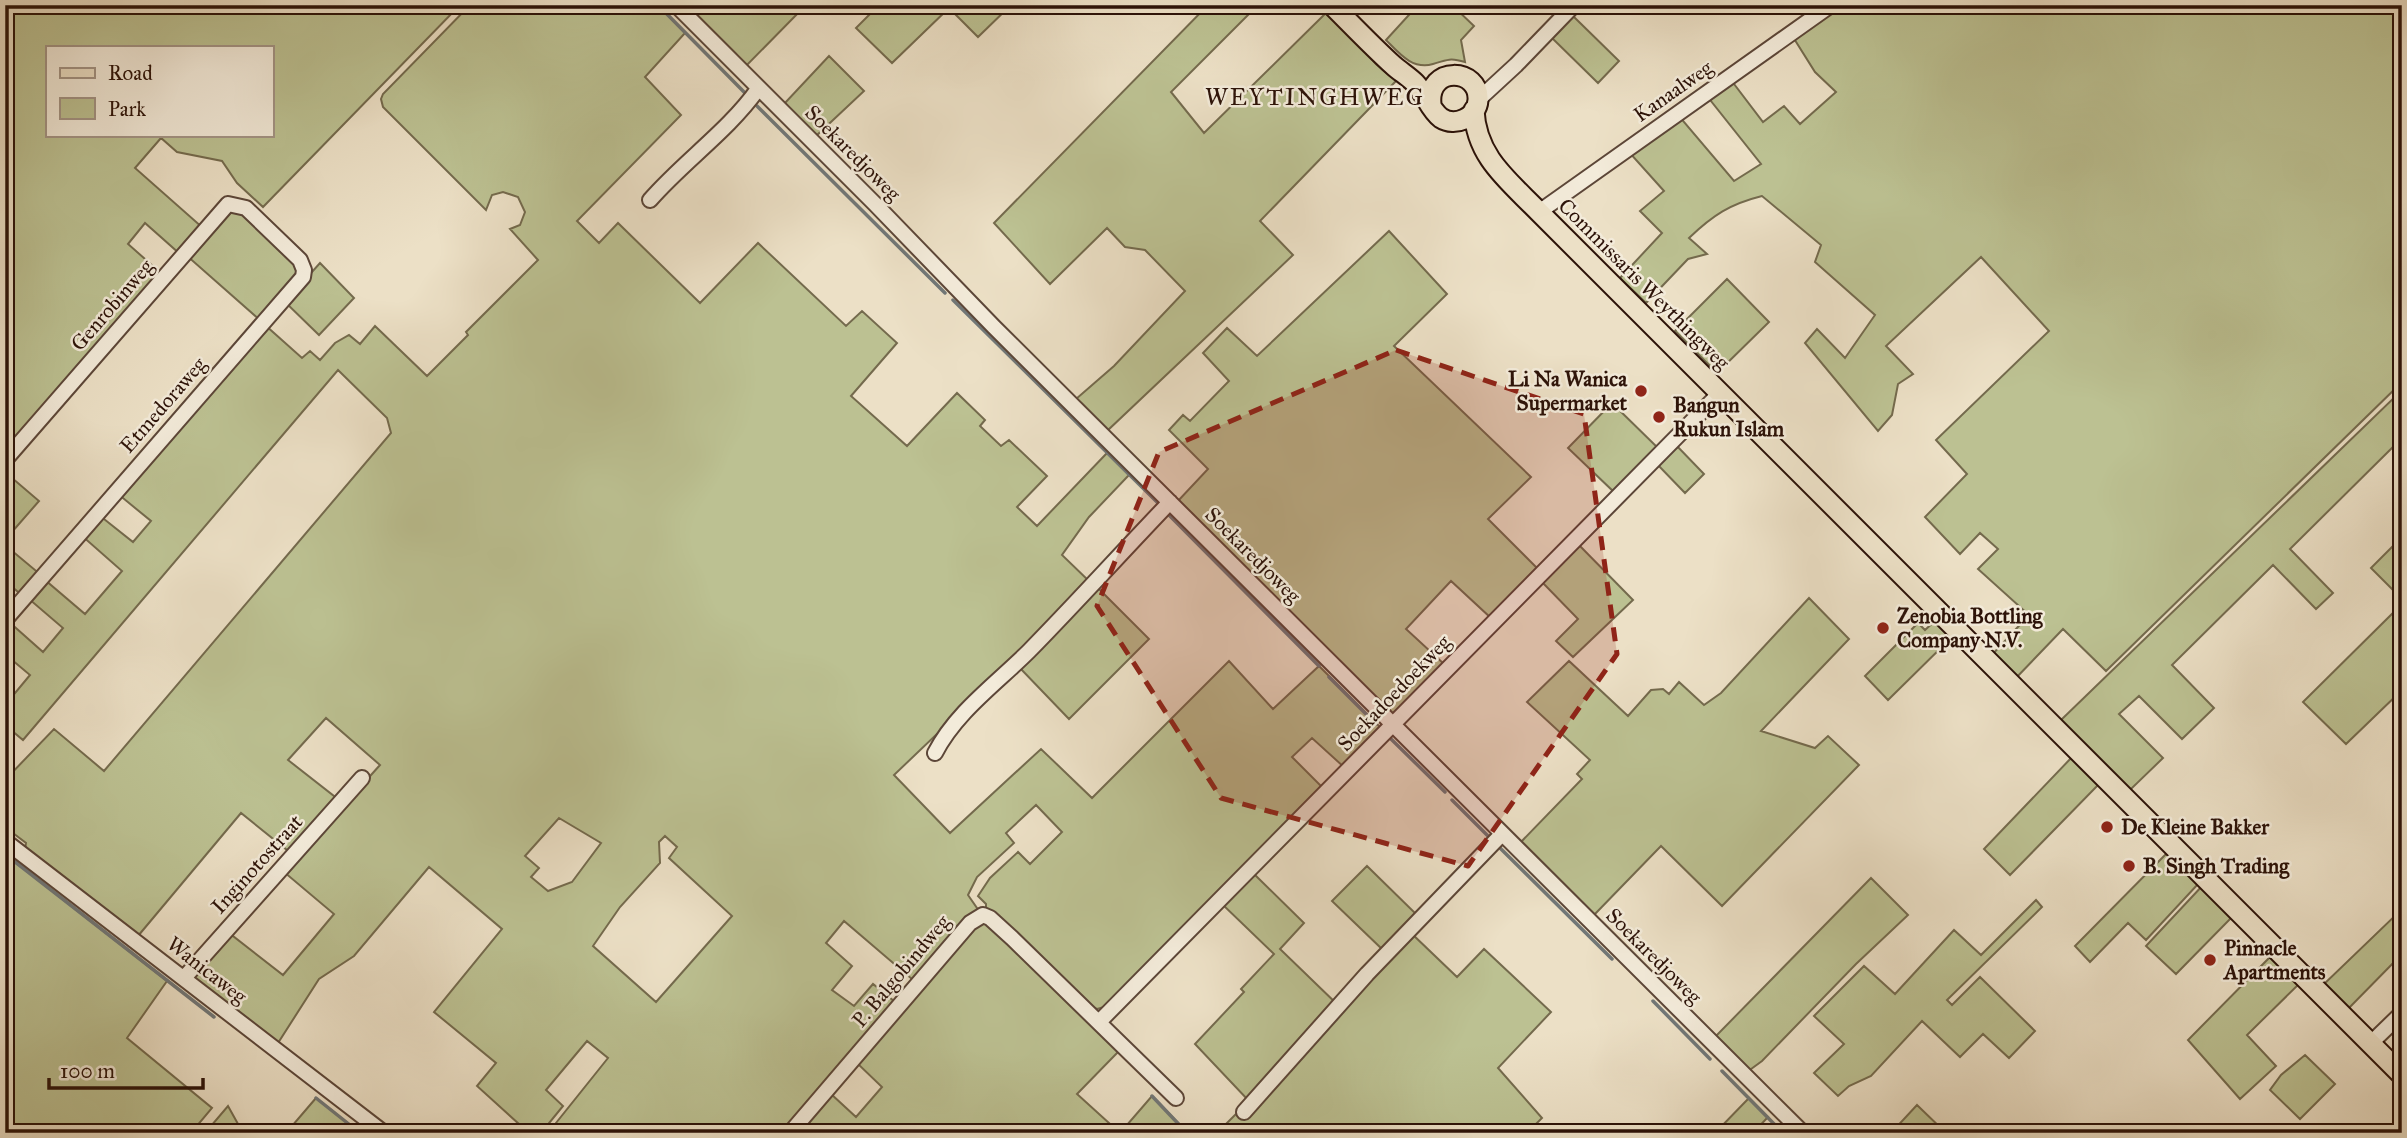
<svg xmlns="http://www.w3.org/2000/svg" width="2407" height="1138" font-family="'IM FELL Great Primer',serif">
	<style>
		.green { fill: #bcc192; stroke: #746a4d; stroke-width: 2; fill-rule: evenodd }
		.lines { fill: none; stroke-linecap: round; stroke-linejoin: round }
		.stream { stroke: #717777; stroke-width: 3.5 }
		.minor-casing { stroke: #5c4638; stroke-width: 18 }
		.major-casing { stroke: #2c1208; stroke-width: 23 }
		.minor { stroke: #f3ebda; stroke-width: 14 }
		.major { stroke: #ece0c6; stroke-width: 19 }
		.marked { fill: #8f2418; fill-opacity: 0.2; stroke: #8f2418; stroke-width: 5; stroke-dasharray: 14 9; stroke-linejoin: round }
		.poi-dot { fill: #8f2418; stroke: #f3ebda; stroke-width: 2.5 }
		.labels { text-anchor: middle; stroke-width: 5; stroke-linejoin: round; paint-order: stroke }
		.street-label { font-size: 21px; fill: #2c1208; stroke: #f3ebda }
		.poi-label { font-size: 21px; font-weight: bold; fill: #2c1208; stroke: #f3ebda; text-anchor: start }
		.quarter-label { font-size: 24px; letter-spacing: 2px; fill: #2c1208; stroke: #f3ebda }
	</style>
	<rect width="100%" height="100%" fill="#ece0c6"/>
	<filter id="stains"><feTurbulence type="fractalNoise" baseFrequency=".00286" numOctaves="4"/><feColorMatrix values="0 0 0 0 .2 0 0 0 0 .09 0 0 0 0 .02 0 0 0 .5 -.17"/></filter>
	<radialGradient id="worn" r=".72"><stop offset=".6" stop-color="#630" stop-opacity="0"/><stop offset="1" stop-color="#630" stop-opacity=".3"/></radialGradient>
	<path class="green" d="M5 5H460L263 207 237 183 222 161 177 152 161 138 135 168 203 228 180 254 145 223 128 244 162 274 15 442 5 433ZM47 47H271V135H47Z
		M470 5H658L685 33 645 77 681 115 577 221 599 243 618 223 700 303 758 243 846 326 862 311 897 343 851 396 907 446 957 393 985 420 980 426 1001 446 1009 440 1047 476 1017 507 1037 526 1107 453 1129 475 1089 517 1062 555 1090 582 1029 646 894 775 950 833 1041 749 1092 798 1229 661 1273 709 1319 666 1383 730 1345 768 1312 738 1292 757 1324 789 1108 1006 1097 1009 1089 1006 986 910V904L978 896 990 878 1018 852 1030 864 1062 832 1036 805 1006 833 1014 843 977 877 968 895 979 911 913 980 844 921 826 943 852 966 832 990 854 1006 873 984 895 1002 785 1133H569L556 1123 608 1058 587 1041 546 1090 563 1106 541 1133H514L520 1125 477 1086 496 1063 434 1012 502 929 429 867 354 956 319 979 278 1043 192 977 229 933 283 975 334 914 284 872 380 765 326 718 288 760 339 800 292 854 241 813 138 936 25 849 26 843 5 827V780L54 729 104 771 391 433 387 418 338 370 23 740 5 725V705L30 675 5 654V625L8 621 43 652 63 628 29 599 45 580 85 614 122 571 81 535 99 515 133 542 151 521 118 494 265 325 302 358 310 351 320 360 335 343 349 335 360 344 375 326 427 376 468 335 466 332 538 260 510 229 520 225 525 212 518 197 503 192 492 195 486 210 383 107 381 99 383 94ZM559 818 601 843 572 882 548 891 531 877 539 868 525 856ZM665 836 677 847 669 858 732 916 656 1002 593 946 620 907 660 863 659 842Z
		M687 5H806L745 67 736 54Z
		M879 5H1011L978 37 949 8 892 63 856 28Z
		M1208 5H1258L1171 92 1204 133 1329 10 1376 64 1396 81 1260 221 1293 255 1107 431 1076 399 1114 366 1185 291 1145 250 1125 247 1107 228 1050 284 994 223Z
		M1418 5H1452L1474 26 1461 40 1465 62C1449 57 1448 60 1433 64 1412 70 1399 53 1386 40Z
		M1837 5H2402V382L2106 671 2063 629 2014 680 1990 657 2029 615 1978 569 1998 549 1980 533 1960 554 1925 517 1967 474 1936 440 2049 331 1981 257 1886 346 1913 374 1898 384 1892 415 1878 431 1805 343 1817 329 1845 358 1875 315 1815 262 1821 245 1762 196C1730 204 1713 215 1689 238L1707 254 1688 259 1646 303 1620 278 1662 233 1640 211 1664 191 1628 151 1679 116 1734 181 1761 164 1707 96 1731 80 1763 122 1784 106 1800 124 1836 92 1815 72 1793 37Z
		M1573 16 1619 61 1598 83 1552 38Z
		M829 56 864 91 816 136 784 104Z
		M237 207 302 271 261 321 186 255 222 213Z
		M1389 231 1447 294 1394 346 1531 477 1488 519 1539 570 1491 618 1451 581 1406 629 1444 664 1397 712 1392 713 1177 502 1208 469 1169 430 1183 415 1190 421 1229 381 1203 353 1227 328 1257 356Z
		M320 263 354 298 319 335 285 302Z
		M1727 279 1769 322 1717 373 1675 331Z
		M2402 390V438L2290 549 2333 593 2316 609 2273 565 2172 665 2214 708 2182 739 2139 696 2119 714 2163 758 2130 790 2060 726 2061 720Z
		M1612 403 1659 449 1615 493 1568 448Z
		M1675 444 1704 474 1685 493 1656 463Z
		M5 472 39 501 5 540Z
		M2402 537V599L2371 568Z
		M1577 543 1633 600 1573 657 1556 641 1578 619 1540 580Z
		M5 545 41 575 23 596 5 581Z
		M1096 586 1149 639 1069 719 1018 666Z
		M1809 598 1849 639 1761 731 1815 748 1828 736 1859 765 1722 906 1661 846 1594 915 1520 843 1582 779 1577 774 1590 760 1527 702 1569 661 1628 716 1651 690 1663 689 1669 694 1679 682 1704 705 1721 693Z
		M2402 604V690L2346 744 2303 702Z
		M1937 619 1953 636 1888 700 1865 676 1918 623 1925 630Z
		M2074 755 2101 782 2010 875 1984 849Z
		M2169 851 2199 883 2146 940 2128 923 2090 962 2075 946Z
		M5 854 167 981 127 1038 212 1108 191 1133H5Z
		M1367 866 1417 915 1383 950 1332 901Z
		M1252 872 1304 923 1280 949 1340 1007 1411 933 1457 977 1484 949 1551 1012 1498 1068 1542 1118 1527 1133H1217L1249 1101 1195 1044 1244 992 1241 989 1274 954 1222 904Z
		M1871 878 1908 915 1856 964 1762 1061 1747 1072 1714 1038Z
		M2204 884 2234 915 2176 974 2146 946Z
		M2036 900 2042 907 1947 1000 1952 1005 1980 977 2035 1031 2009 1058 1983 1034 1960 1057 1922 1021 1871 1076 1849 1086 1838 1096 1814 1073 1844 1044 1814 1016 1864 966 1895 994 1954 930 1981 955Z
		M2402 909V954L2346 1011 2323 985Z
		M980 923H988L1119 1051 1077 1094 1120 1133H799L831 1094 856 1117 882 1087 858 1064 971 928Z
		M2272 955 2301 982 2247 1035 2276 1066 2240 1099 2188 1040Z
		M2305 1055 2335 1084 2300 1119 2270 1090 2281 1075Z
		M1152 1096 1183 1128 1187 1133H1120Z
		M316 1098 360 1133H286Z
		M1749 1098 1768 1117 1753 1133H1715Z
		M1917 1105 1946 1133H1891Z
		M228 1106 243 1133H205Z"/>
	<g class="lines">
		<path class="stream" d="M658 5 745 93
			M757 106 945 293
			M953 300 1158 503
			M1166 512 1319 666
			M1329 677 1376 724
			M1390 738 1445 792
			M1452 800 1489 837
			M1500 848 1612 959
			M5 854 214 1017
			M1653 1001 1710 1059
			M1722 1071 1783 1133
			M1152 1096 1187 1133
			M316 1098 360 1133"/>
		<defs>
			<path id="minor" d="M676 5 875 204 994 327 1803 1133
				M1478 100 1516 65 1574 5
				M650 200C684 161 728 131 758 89
				M1539 212 1831 5
				M5 460 228 204 246 208 300 260 304 270 303 277 5 620
				M935 753C956 712 997 683 1029 651 1077 602 1123 551 1170 502
				M5 841 384 1133
				M184 978 362 778
				M1099 1022 1720 393
				M2370 1044 2402 1013
				M1244 1112 1367 974 1502 834
				M790 1133 970 923 983 915 990 918 1012 938 1176 1098"/>
			<path id="major" d="M1332 5C1353 26 1373 47 1394 66 1401 72 1409 77 1415 83 1425 93 1430 110 1441 118 1455 127 1477 118 1478 100 1480 68 1427 65 1431 104
				M1474 110C1476 157 1508 180 1539 212L2402 1075"/>
		</defs>
		<use href="#minor" class="minor-casing"/>
		<use href="#major" class="major-casing"/>
		<use href="#minor" class="minor"/>
		<use href="#major" class="major"/>
	</g>
	<path class="marked" d="M1396 350 1584 414 1617 654 1468 866 1221 798 1097 606 1159 452Z"/>
	<g class="poi-dot">
		<circle cx="1641" cy="391" r="7"/>
		<circle cx="1659" cy="417" r="7"/>
		<circle cx="1883" cy="628" r="7"/>
		<circle cx="2107" cy="827" r="7"/>
		<circle cx="2129" cy="866" r="7"/>
		<circle cx="2210" cy="960" r="7"/>
	</g>
	<g class="labels">
		<g class="street-label">
			<text transform="translate(1673 91) rotate(-35)" y="7">Kanaalweg</text>
			<text transform="translate(853 153) rotate(45)" y="7">Soekaredjoweg</text>
			<text transform="translate(1644 284) rotate(45)" y="7">Commissaris Weythingweg</text>
			<text transform="translate(112 305) rotate(-49)" y="7">Genrobinweg</text>
			<text transform="translate(163 405) rotate(-49)" y="7">Etmedoraweg</text>
			<text transform="translate(1253 555) rotate(45)" y="7">Soekaredjoweg</text>
			<text transform="translate(1394 693) rotate(-46)" y="7">Soekadoedoekweg</text>
			<text transform="translate(257 864) rotate(-48)" y="7">Inginotostraat</text>
			<text transform="translate(1654 956) rotate(45)" y="7">Soekaredjoweg</text>
			<text transform="translate(207 970) rotate(38)" y="7">Wanicaweg</text>
			<text transform="translate(901 971) rotate(-50)" y="7">P. Balgobindweg</text>
		</g>
		<g class="poi-label">
			<text x="1627" y="386" text-anchor="end">Li Na Wanica<tspan x="1627" dy="24">Supermarket</tspan></text>
			<text x="1673" y="412">Bangun<tspan x="1673" dy="24">Rukun Islam</tspan></text>
			<text x="1897" y="623">Zenobia Bottling<tspan x="1897" dy="24">Company N.V.</tspan></text>
			<text x="2121" y="834">De Kleine Bakker</text>
			<text x="2143" y="873">B. Singh Trading</text>
			<text x="2224" y="955">Pinnacle<tspan x="2224" dy="24">Apartments</tspan></text>
		</g>
		<g class="quarter-label">
			<text x="1315" y="105">WEYTINGHWEG</text>
		</g>
	</g>
	<rect width="2407" height="1138" fill="none" stroke="#ece0c6" stroke-width="28"/>
	<rect x="7" y="7" width="2393" height="1124" fill="none" stroke="#2c1208" stroke-width="3.5"/>
	<rect x="14" y="14" width="2379" height="1110" fill="none" stroke="#2c1208" stroke-width="2"/>
	<rect x="46" y="46" width="228" height="91" fill="#f3ebda" stroke="#a39486" stroke-width="2"/>
	<rect x="60" y="68" width="35" height="10" fill="#ece0c6" stroke="#a39486" stroke-width="2"/>
	<text x="108" y="80" font-size="21" fill="#2c1208">Road</text>
	<rect x="60" y="98" width="35" height="21" fill="#bcc192" stroke="#a39486" stroke-width="2"/>
	<text x="108" y="116" font-size="21" fill="#2c1208">Park</text>
	<path d="M49 1078v10h154v-10" fill="none" stroke="#2c1208" stroke-width="3.5"/>
	<text x="60" y="1078" font-size="21" fill="#2c1208" stroke="#f3ebda" stroke-width="5" paint-order="stroke">100 m</text>
	<rect width="100%" height="100%" filter="url(#stains)"/>
	<rect width="100%" height="100%" fill="url(#worn)"/>
</svg>
